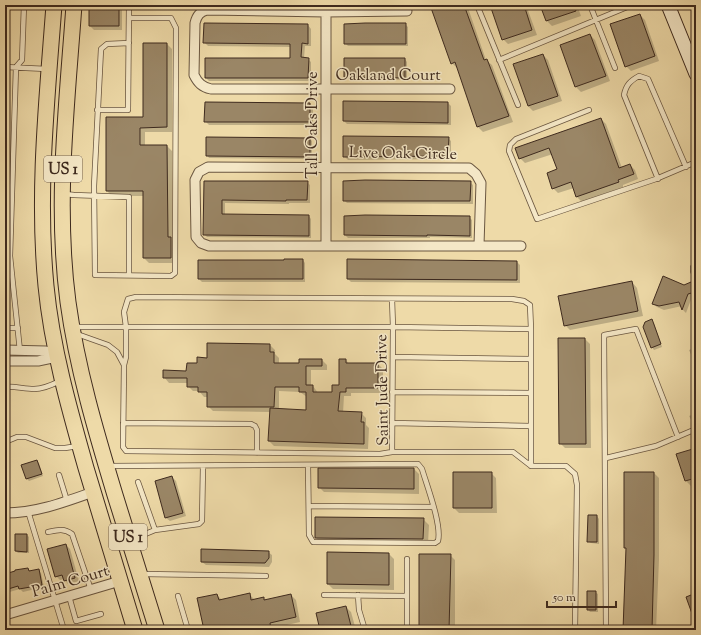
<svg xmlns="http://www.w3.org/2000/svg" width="701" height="635" font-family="'Sorts Mill Goudy',serif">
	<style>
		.shadow { fill: #0003; fill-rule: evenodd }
		.building { fill: #9a8666; stroke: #3e2a1e }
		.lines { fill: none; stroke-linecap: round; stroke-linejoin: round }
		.lane-casing { stroke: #6a5640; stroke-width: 6 }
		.street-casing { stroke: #6a5640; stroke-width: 11 }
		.secondary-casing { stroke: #3e2a1e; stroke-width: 15 }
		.primary-casing { stroke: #3e2a1e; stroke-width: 17 }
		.lane { stroke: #f4e7c6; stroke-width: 4.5 }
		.street { stroke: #f4e7c6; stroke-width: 9 }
		.secondary { stroke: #f4e7c6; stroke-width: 13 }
		.primary { stroke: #eedaa8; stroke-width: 15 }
		.labels { text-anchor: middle; stroke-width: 3; stroke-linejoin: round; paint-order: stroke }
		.shield { fill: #f4e7c6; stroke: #756350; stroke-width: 1 }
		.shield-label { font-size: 15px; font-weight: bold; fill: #3e2a1e }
		.street-label { font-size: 16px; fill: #3e2a1e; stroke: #f4e7c6 }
	</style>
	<rect width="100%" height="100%" fill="#eedaa8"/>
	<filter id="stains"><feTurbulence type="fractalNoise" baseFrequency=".005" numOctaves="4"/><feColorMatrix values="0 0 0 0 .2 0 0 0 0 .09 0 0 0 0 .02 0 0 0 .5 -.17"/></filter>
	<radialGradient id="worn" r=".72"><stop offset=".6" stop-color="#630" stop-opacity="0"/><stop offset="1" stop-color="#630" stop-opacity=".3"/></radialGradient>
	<path class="shadow" d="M90 5H122V30H94L90 26Z
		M432 5H467L486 60 492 65 513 122 483 132 478 127 457 68 452 63Z
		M491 5H526L537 35 508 44 503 39Z
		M541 5H577L581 16 552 26 547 21Z
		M640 15 645 20 659 61 631 71 626 66Z
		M405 24 408 27V46H348L345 43Z
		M308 25 311 29V46H305L304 58 308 59 311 62V81H209L206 78 291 59 290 47 208 46 204 42Z
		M590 35 595 40 610 81 581 92 576 87Z
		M167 44 172 49V132H145V146H167L172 151V240L176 244V263H149L144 258V196H112L107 191 144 118Z
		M543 55 548 60 562 101 533 111 528 106Z
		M405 59 407 62V80L348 79 345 77Z
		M448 103 451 106V125L347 124 344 121Z
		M309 104 313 107V125H209L205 121Z
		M601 119 606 124 622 168 630 165 635 170 638 179 623 185V187L582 202 577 197 574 188 558 193 553 188 559 170 553 154 525 163 520 158Z
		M448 138 451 141V159L348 160 344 156Z
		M310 139 312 141V159L209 158 207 155Z
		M205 182H307L310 185V203H289V204L225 203V215L309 216 311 219V238L207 237 204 234Z
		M470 182 473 185V204L347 203 344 200Z
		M469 217 472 220V238L430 237V238H348L345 235Z
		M303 260 305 263V282H202L199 279Z
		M517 262 520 265V283L351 282 348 279Z
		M632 282 637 288 643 316 570 330 565 325Z
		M691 284 694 287 696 296 692 297 686 313 683 310 682 306 664 310 657 307 653 304 684 286Z
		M651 321 654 323 662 347 654 350 652 347Z
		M585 339 590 344 591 448H565L560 443Z
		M208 344 270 345 275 350V354L279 358V364H300L322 360 327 365V370H311V386H313L318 393H333L340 386 346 360 349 364H378L383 369V393H351V396H344L343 413H361L366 418V425L369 428 368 449 274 446 269 441 271 412 213 411 208 406V397H204L199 391H193L188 386V383H169L164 377 187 372 198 364 208 359ZM279 391 300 392 307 397V411L279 410Z
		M696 347V366L689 350Z
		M5 404 9 407V432H5Z
		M696 413V425H694L689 416Z
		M696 449V484L691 486 686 481Z
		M37 461 39 463 43 476 29 481 27 479 23 465Z
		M319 469H414L419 474V494L324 492 319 487Z
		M491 473 496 478 497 513H459L454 508Z
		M654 473 659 478V560L656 630H624L626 549 625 547Z
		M172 477 176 481 186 516 170 521 166 518Z
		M597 516 599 519V544L591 543 588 541Z
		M423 519 429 525 428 544 321 543 316 538Z
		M27 535 29 537V553H18L16 551Z
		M66 545 70 549 79 581 68 584 64 579 60 580 56 576Z
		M268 552 272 555V562L269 567 206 565 202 562Z
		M328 553 389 554 394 559V590L333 589 328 584Z
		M450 555 455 560V630H419Z
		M28 569 31 572 38 570 41 573 44 587 23 592 20 589 6 593 7 596 5 597V575Z
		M595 592 598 594V612H590L588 609Z
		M249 594 255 600 263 598 266 601 291 595 296 600 300 622 274 628 275 630H205L217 595 222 600Z
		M346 607 351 612 356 630H321Z
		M50 628 52 630H38Z
		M381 628H388L390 630H381Z"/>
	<path class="building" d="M89 5H119V26H89Z
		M430 5H464L484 60 487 59 509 116 477 127 455 62 451 64Z
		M490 5H524L532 30 502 40Z
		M540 5H574L576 11 546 21Z
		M640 14 655 56 625 67 610 24Z
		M204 23 308 24V44L302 43 301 57 309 58 308 78H205V58H290V44L203 43Z
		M365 23H406V44H344V24Z
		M590 34 606 76 575 87 560 45Z
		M143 43H167V127L140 128V145H167L168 237H171V258H143V191H106V117H143Z
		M543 54 558 96 528 106 513 64Z
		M344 58H405V78L344 77Z
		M343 101 448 102V123L343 121Z
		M205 102 310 103V122H204Z
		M601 118 619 168 630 164 634 174 618 180 619 182 576 197 571 182 552 189 547 173 557 169 549 148 519 159 515 148Z
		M343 136 449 137 448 156 343 157Z
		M206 137 310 138V157L206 156Z
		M365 180 471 181 470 201H343V181Z
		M204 181H308L307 200H286V201L222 200V214L309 215V236L203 235Z
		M365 215 470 216V236L427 235V236L344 235V216Z
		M284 259H303V279H198V260H284Z
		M347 259 517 261V280L347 279Z
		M663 276 684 285 691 282 695 292 688 294 682 310 679 302 659 306 652 304Z
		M632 281 638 311 564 326 558 296Z
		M652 319 661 344 651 348 643 327 645 322Z
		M558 338H585L586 444H559Z
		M207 343 270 344V352H274V363H299V359H322V366H306V385H313V392H332V385H339V359H346V363H378V388H346V392H340L338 411 362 412 361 422H364V444L268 441 270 408 306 410V392H299V387H275L274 407H207V392H198V387H187V378H163V370L186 371 187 363H197V357L207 358Z
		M696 448V478L685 481 676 454Z
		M37 460 42 474 26 479 21 465Z
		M318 468H414V489L318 488Z
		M453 472H492V508H453Z
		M624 472H654V555L652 630H623L626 548H624Z
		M172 476 183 513 165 518 155 481Z
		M588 515H597V542H587Z
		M315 517 424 518 423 539 315 538Z
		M15 534H27V552L15 551Z
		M66 544 75 578 64 581 62 575 55 577 47 549Z
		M201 549 269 551V558L265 563 201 562Z
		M327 552 389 553V585L327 584Z
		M419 554H451L449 630H419Z
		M28 568 29 571 39 569 42 585 19 589 18 586 5 590V574L15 571V570Z
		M587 591H596V610H587Z
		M250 593 251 600 264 597V600L291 594 296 617 270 623 271 630H204L197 598 217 594 219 600Z
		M696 593V622H695L686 597Z
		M346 606 352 630H320L316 613Z"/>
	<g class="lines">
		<defs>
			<path id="lane" d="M477 5 518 105
				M590 5 615 68
				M129 43 107 44 101 49 94 186 95 275 171 276 175 273 176 28 171 18H129
				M499 60 632 5
				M5 67 47 69
				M97 110H128L129 5
				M589 110 516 139 510 145 509 151 537 219 656 179 696 162
				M658 179 624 95C626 85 630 81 639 76L648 79 686 167
				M65 194 74 195 129 197V275
				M696 264 693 267V271L696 279
				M392 299 393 327 531 329V466
				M74 327H393L392 452H513L531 466H566L575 474 577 485 575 630
				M5 328H18
				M77 334 108 345 117 352 124 365 123 447 126 451 380 454 392 452
				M20 351 10 256 16 67 22 60 24 5
				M393 357 531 359
				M124 365 126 357V327L124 312 128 299 136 297 512 299 524 301 530 305 531 329
				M5 387C15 386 24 389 34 389 43 389 52 385 60 381
				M392 392 531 393
				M123 423 251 424 255 426 257 430V453
				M392 423 531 426
				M5 442 17 437H26L55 448H65L78 446
				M606 458 656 446 696 429
				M108 466 418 464 422 469C427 486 442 525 438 541L435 543 313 542 309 535 308 465
				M59 475 67 501
				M138 482 155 530
				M309 506 433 507
				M28 511 64 630
				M48 532C57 530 64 528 72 534L91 590
				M131 540 155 530 199 524 202 521 203 466
				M143 574 266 576
				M324 595 407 596
				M358 595 359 610 365 630
				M69 596 76 621 101 614
				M178 596 188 630
				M407 630V559
				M606 630 604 335 636 329 678 437"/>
			<path id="street" d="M407 11 326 12 207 10C200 12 197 15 195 23L194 75C198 83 202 87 211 89H450
				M479 245 481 183 476 174 469 168 208 167 199 172 195 180 196 237 201 243 209 246H521
				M326 246V5
				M5 350 46 351 57 357
				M5 361H38L57 357
				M5 513C36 513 65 502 93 492
				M5 615 120 581"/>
			<path id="secondary" d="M668 5 696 74"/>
			<path id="primary" d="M54 5C47 99 37 193 46 286 52 348 69 408 86 468 102 522 119 576 135 630
				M74 5C67 104 55 204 68 302 77 368 96 432 115 495 129 540 143 585 157 630"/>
		</defs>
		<use href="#lane" class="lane-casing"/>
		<use href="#street" class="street-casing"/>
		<use href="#secondary" class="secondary-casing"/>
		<use href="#primary" class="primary-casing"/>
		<use href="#lane" class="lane"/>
		<use href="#street" class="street"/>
		<use href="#secondary" class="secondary"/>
		<use href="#primary" class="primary"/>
	</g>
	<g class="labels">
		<g class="shield">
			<rect x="44" y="156" width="38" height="26" rx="3"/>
			<rect x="109" y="524" width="38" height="26" rx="3"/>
		</g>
		<g class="shield-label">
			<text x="63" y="174">US 1</text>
			<text x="128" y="542">US 1</text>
		</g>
		<g class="street-label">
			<text x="388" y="80">Oakland Court</text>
			<text transform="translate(311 125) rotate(-90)" y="6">Tall Oaks Drive</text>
			<text transform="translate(403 152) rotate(1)" y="6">Live Oak Circle</text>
			<text transform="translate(381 390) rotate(-91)" y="6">Saint Jude Drive</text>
			<text transform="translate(70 580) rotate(-16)" y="6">Palm Court</text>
		</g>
	</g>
	<rect width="701" height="635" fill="none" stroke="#eedaa8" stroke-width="20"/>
	<rect x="6" y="6" width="689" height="623" fill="none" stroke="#3e2a1e" stroke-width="2"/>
	<rect x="10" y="10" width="681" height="615" fill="none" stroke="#3e2a1e"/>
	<path d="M547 601v6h69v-6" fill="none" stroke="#3e2a1e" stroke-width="2"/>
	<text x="553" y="601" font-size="12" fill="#3e2a1e" stroke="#f4e7c6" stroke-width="3" paint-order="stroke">50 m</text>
	<rect width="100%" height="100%" filter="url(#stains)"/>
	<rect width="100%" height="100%" fill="url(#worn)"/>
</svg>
